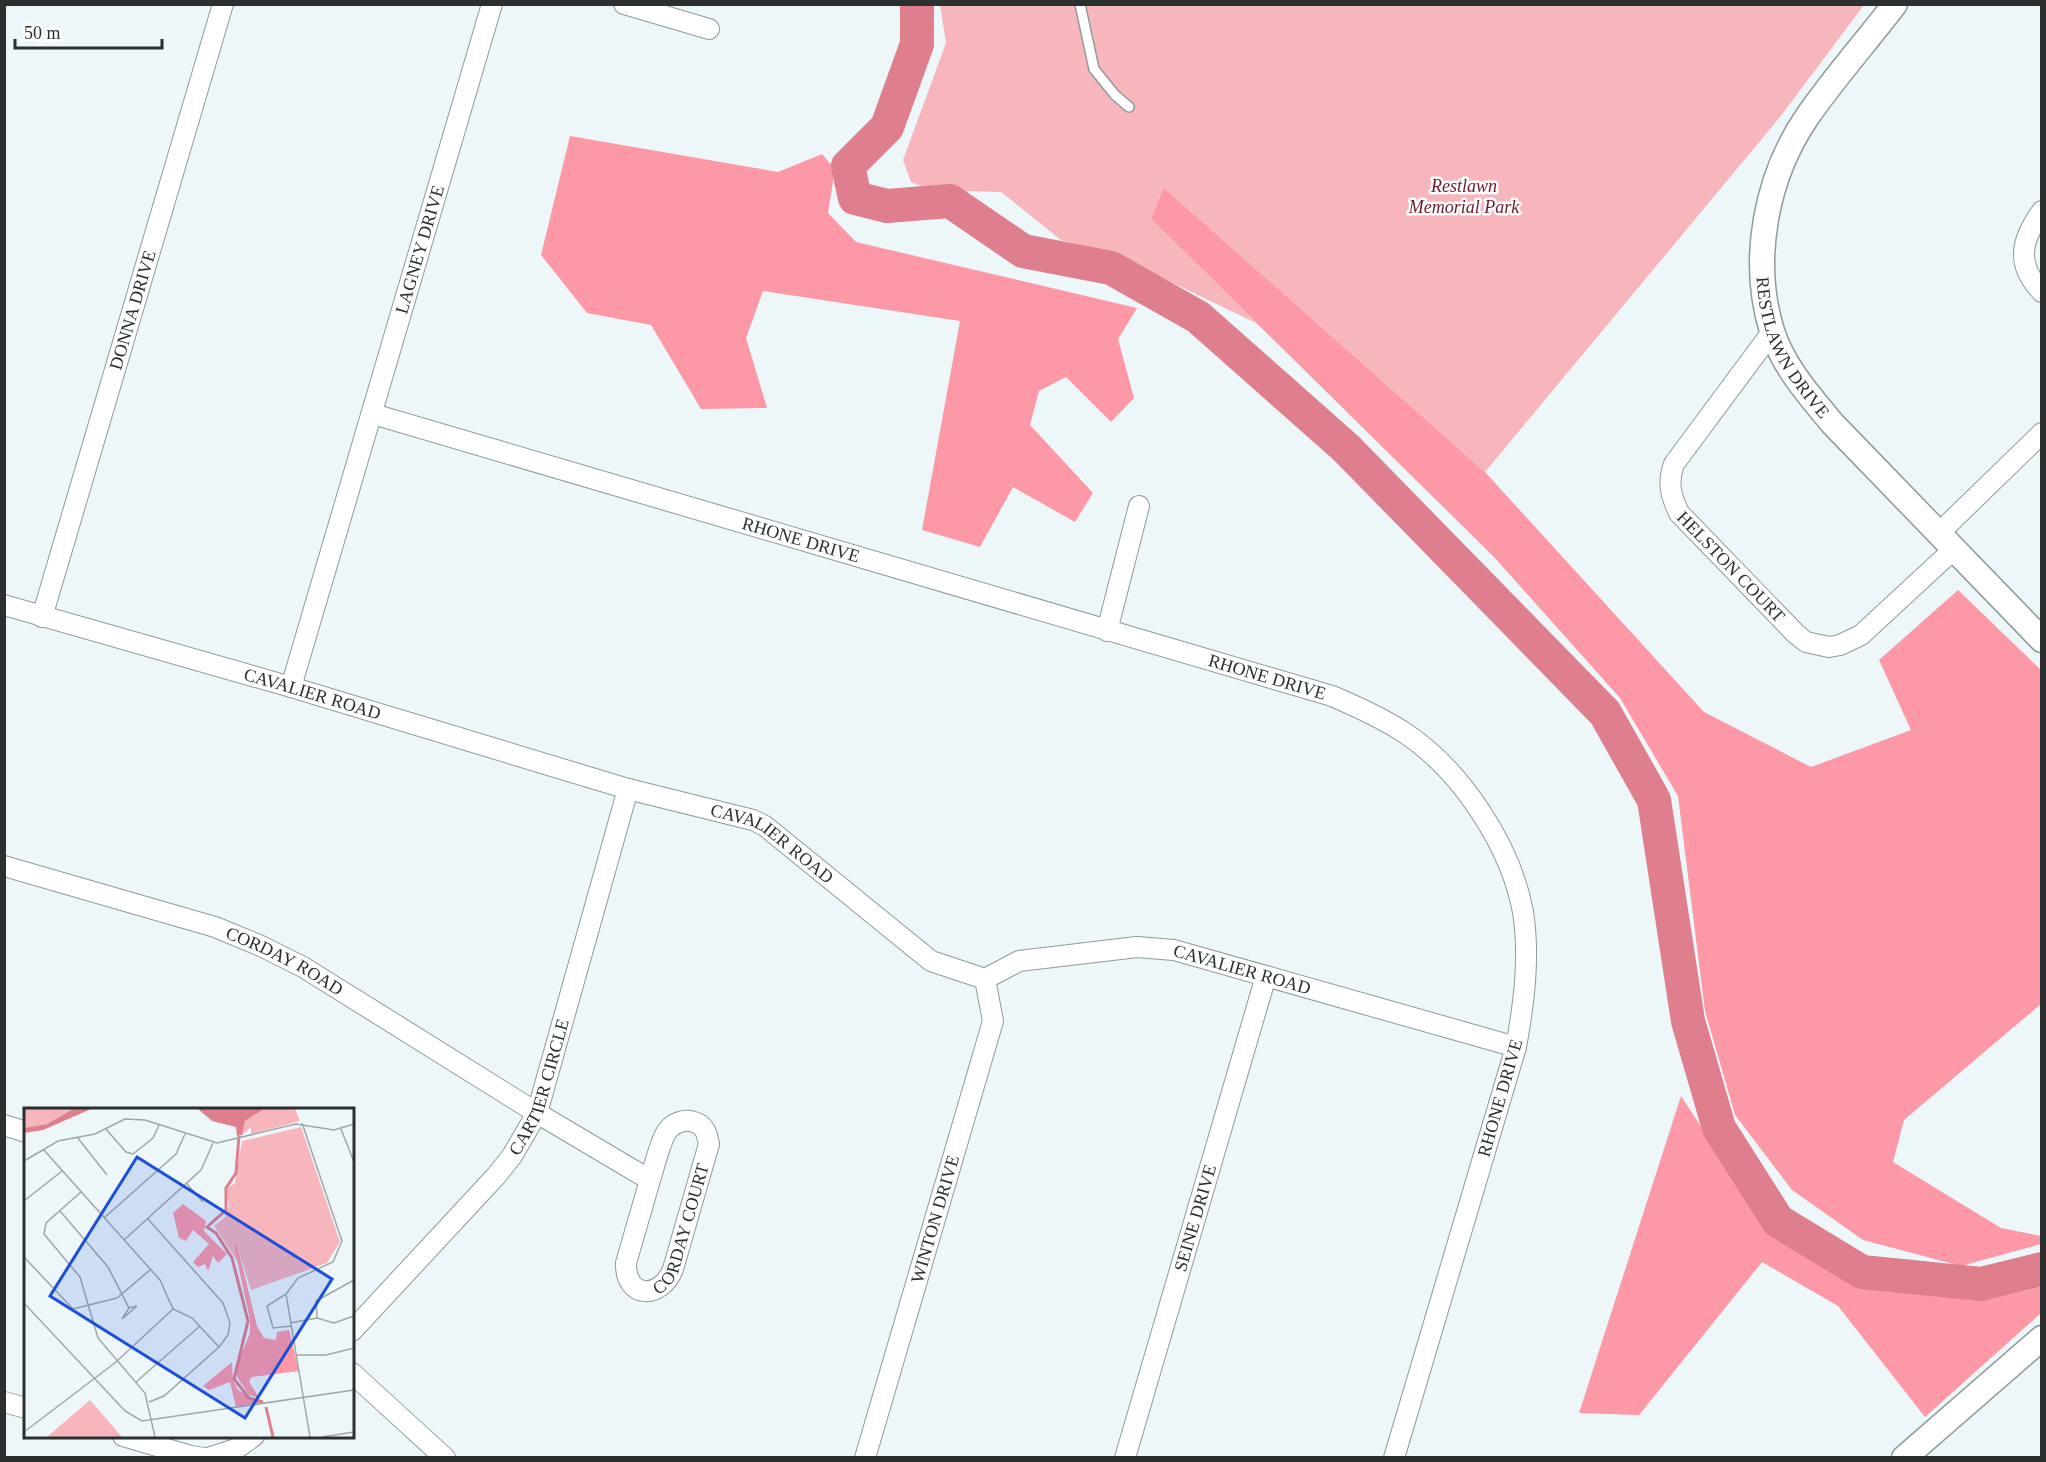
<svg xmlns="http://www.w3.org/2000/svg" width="2046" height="1462" font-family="Georgia,serif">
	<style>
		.green { fill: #f7b5bc }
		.forest { fill: #fd99a7 }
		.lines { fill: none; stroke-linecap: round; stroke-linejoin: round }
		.river { stroke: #df7e8c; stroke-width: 34 }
		.service-casing { stroke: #909a9b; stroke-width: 12 }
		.minor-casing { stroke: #909a9b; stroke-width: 22 }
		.tertiary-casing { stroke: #909a9b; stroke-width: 27 }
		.service { stroke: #fff; stroke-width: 9 }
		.minor { stroke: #fff; stroke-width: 20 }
		.tertiary { stroke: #fff; stroke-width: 24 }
		.labels { text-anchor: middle; stroke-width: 5; stroke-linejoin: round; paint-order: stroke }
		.park-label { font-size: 18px; font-style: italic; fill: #6e182d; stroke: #fff }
		.street-label { font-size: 18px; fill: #2b2f2f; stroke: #fff }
		.inset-river { fill: none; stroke: #df7e8c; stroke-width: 3 }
		.inset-road { fill: none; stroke: #9fa7a8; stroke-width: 1.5 }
		.view { fill: #1d4ed8; fill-opacity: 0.15; stroke: #1d4ed8; stroke-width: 3 }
		.inset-edge { fill: none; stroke: #2b2f2f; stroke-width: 3 }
	</style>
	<rect width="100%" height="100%" fill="#edf7f9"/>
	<path class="green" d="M940 5H1864L1780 117 1485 472 1165 189 1151 219 1256 323 1119 257 1061 240 1001 192 933 190 911 182 903 160 946 43Z"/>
	<path class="forest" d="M570 136 778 172 822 154 835 169 828 213 856 242 1137 308 1118 339 1134 398 1111 422 1066 377 1039 391 1030 425 1093 493 1075 522 1013 487 980 547 922 530 960 321 763 291 746 338 767 408 701 409 651 325 587 313 541 255Z
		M1164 188 1485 472 1704 712 1811 767 1911 730 1879 660 1958 590 2041 670V1004L1904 1120 1893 1162 2001 1228 2041 1236V1244L1961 1266 1863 1240 1792 1190 1735 1115 1705 1011 1678 796 1620 698 1494 557 1151 219Z
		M1681 1096 1768 1229 1858 1285 1985 1300 2041 1287V1313L1925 1417 1838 1306 1762 1262 1639 1415 1579 1413Z"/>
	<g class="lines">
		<path class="river" d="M917 4V44L887 127 848 166 855 198 887 206 950 201 1023 251 1111 268 1198 317 1346 448 1605 713 1654 800 1688 1021 1719 1128 1778 1221 1862 1272 1981 1284 2042 1269"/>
		<defs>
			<path id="service" d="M1080 4 1094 69 1115 95 1129 107"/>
			<g id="minor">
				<path d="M624 4 709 29"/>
				<path d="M2042 211C2021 240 2015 264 2042 292"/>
				<path id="s1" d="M1772 332 1674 464C1667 483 1671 496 1679 513L1796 634 1806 642 1829 647 1840 645 1861 635 1953 550"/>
				<path id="s2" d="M373 414 1332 696C1358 707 1382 718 1405 733 1461 770 1511 846 1523 912 1530 957 1524 1003 1516 1047L1394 1458"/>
				<path d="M1938 534 2042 433"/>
				<path id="s3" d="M4 605 291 687 628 789 753 820 765 826 931 961 985 979 1019 961 1137 947 1174 950 1516 1047"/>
				<path id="s4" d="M42 617 223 4"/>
				<path d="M1107 631 1139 506"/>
				<path id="s5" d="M291 687 492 4"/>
				<path id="s6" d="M4 866 215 927 261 946 303 967 537 1113 650 1180 626 1263C625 1299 661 1300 673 1269L709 1144C707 1134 705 1125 694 1122 686 1119 674 1122 668 1130 661 1138 654 1168 650 1180"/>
				<path d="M4 1125 26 1132"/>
				<path id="s7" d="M352 1331 496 1176 512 1156 537 1113 628 789"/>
				<path d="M352 1373 445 1458"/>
				<path d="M4 1402 26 1408"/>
				<path d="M123 1436 191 1456 204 1458"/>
				<path d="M208 1458 236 1449 254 1436"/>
				<path id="s8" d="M865 1458 993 1021 985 979"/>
				<path id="s9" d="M1125 1458 1266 976"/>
			</g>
			<g id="tertiary">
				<path id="s10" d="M1895 4C1866 42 1834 78 1807 117 1766 177 1750 260 1772 331 1783 366 1809 395 1832 423L2042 640"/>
				<path d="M1904 1458 2042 1338"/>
			</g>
		</defs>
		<use href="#service" class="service-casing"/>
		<use href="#minor" class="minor-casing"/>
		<use href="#tertiary" class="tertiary-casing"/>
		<use href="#service" class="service"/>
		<use href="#minor" class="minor"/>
		<use href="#tertiary" class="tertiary"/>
	</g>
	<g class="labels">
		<g class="park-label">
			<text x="1464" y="192">Restlawn<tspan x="1464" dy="21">Memorial Park</tspan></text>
		</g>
		<g class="street-label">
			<text dy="6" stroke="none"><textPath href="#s5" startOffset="456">LAGNEY DRIVE</textPath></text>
			<text dy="6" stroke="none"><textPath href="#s4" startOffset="320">DONNA DRIVE</textPath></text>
			<text dy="6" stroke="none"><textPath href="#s10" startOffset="390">RESTLAWN DRIVE</textPath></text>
			<text dy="6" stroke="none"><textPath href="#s2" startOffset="446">RHONE DRIVE</textPath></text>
			<text dy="6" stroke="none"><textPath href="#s1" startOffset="290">HELSTON COURT</textPath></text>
			<text dy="6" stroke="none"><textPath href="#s2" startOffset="932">RHONE DRIVE</textPath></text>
			<text dy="6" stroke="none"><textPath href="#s3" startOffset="321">CAVALIER ROAD</textPath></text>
			<text dy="6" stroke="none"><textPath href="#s3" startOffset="807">CAVALIER ROAD</textPath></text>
			<text dy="6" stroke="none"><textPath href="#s6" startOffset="297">CORDAY ROAD</textPath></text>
			<text dy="6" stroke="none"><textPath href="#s3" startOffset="1329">CAVALIER ROAD</textPath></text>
			<text dy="6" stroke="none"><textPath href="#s7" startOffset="312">CARTIER CIRCLE</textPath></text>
			<text transform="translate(1500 1098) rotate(-74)" y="6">RHONE DRIVE</text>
			<text dy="6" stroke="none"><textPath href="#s9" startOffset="250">SEINE DRIVE</textPath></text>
			<text dy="6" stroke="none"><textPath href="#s8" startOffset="249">WINTON DRIVE</textPath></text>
			<text dy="6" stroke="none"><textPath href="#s6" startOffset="926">CORDAY COURT</textPath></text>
		</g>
	</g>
	<g transform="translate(24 1108)">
		<rect width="330" height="330" fill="#edf7f9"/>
		<path d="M0 1H49L23 16 0 20ZM240 1H271L276 13 227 26V19L218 27 221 13ZM277 19 316 134 303 155 227 182 213 137 210 139 214 154 190 118 201 109 205 99 203 80 211 75 218 33ZM66 292 98 329H23Z" fill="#f7b5bc"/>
		<path d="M159 96 182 113 180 123 203 146 194 155 189 148 184 163 181 156 174 159 169 154 185 136 169 122 162 133 155 130 149 105ZM213 136 233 218 240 230 252 232 253 224 265 222 275 263 228 269 225 273 235 290 225 287 213 269 212 259 226 225V212L210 138ZM208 254 209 272 214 282 236 295 212 299 206 274 185 282 179 278Z" fill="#fd99a7"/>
		<path d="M49 1H67L19 22 0 25V20L23 16ZM174 1H240L221 13 218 27 213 28 212 19 188 13Z" fill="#df7e8c"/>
		<path class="inset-river" d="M215 28 212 65 202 80V102L183 119 192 125 208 150 224 213 210 271 225 290 239 294M242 299 249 329"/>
		<path class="inset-road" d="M278 15 318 133 309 154 274 170 262 186 286 329M81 20 102 44 109 46 129 30 135 17M317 21 330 54M53 29 83 67M19 41 136 172 149 201 168 210 195 239M0 53 34 33 71 26 101 11 121 12 193 35 272 16 310 22 330 16M163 76 179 94M57 84 22 115 20 126 56 169 74 230 121 285 131 329M0 93 38 63M36 103 84 159 105 200 98 211 113 198 105 200M80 110 152 46 161 26M124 111 199 195 206 215 204 227 195 239 140 288 125 294M100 132 177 62 189 35M0 149 49 201 93 190 126 162M262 186 243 198 249 220 267 218M0 195 101 303 118 313 330 282M293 210 292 193 330 172M266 215 293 210 310 215 330 208M273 247H302L330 240M112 274 176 218M0 324 92 254 149 201M298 329 330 324"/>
		<path class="view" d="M113 49 308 171 221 310 26 188Z"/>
		<rect width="330" height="330" class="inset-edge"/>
	</g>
	<rect width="2046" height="1462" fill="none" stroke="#2b2f2f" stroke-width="12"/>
	<path d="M15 39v9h147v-9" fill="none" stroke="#2b2f2f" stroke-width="3"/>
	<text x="24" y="39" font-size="18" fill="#2b2f2f" stroke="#ffffff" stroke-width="4.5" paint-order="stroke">50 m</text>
</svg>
